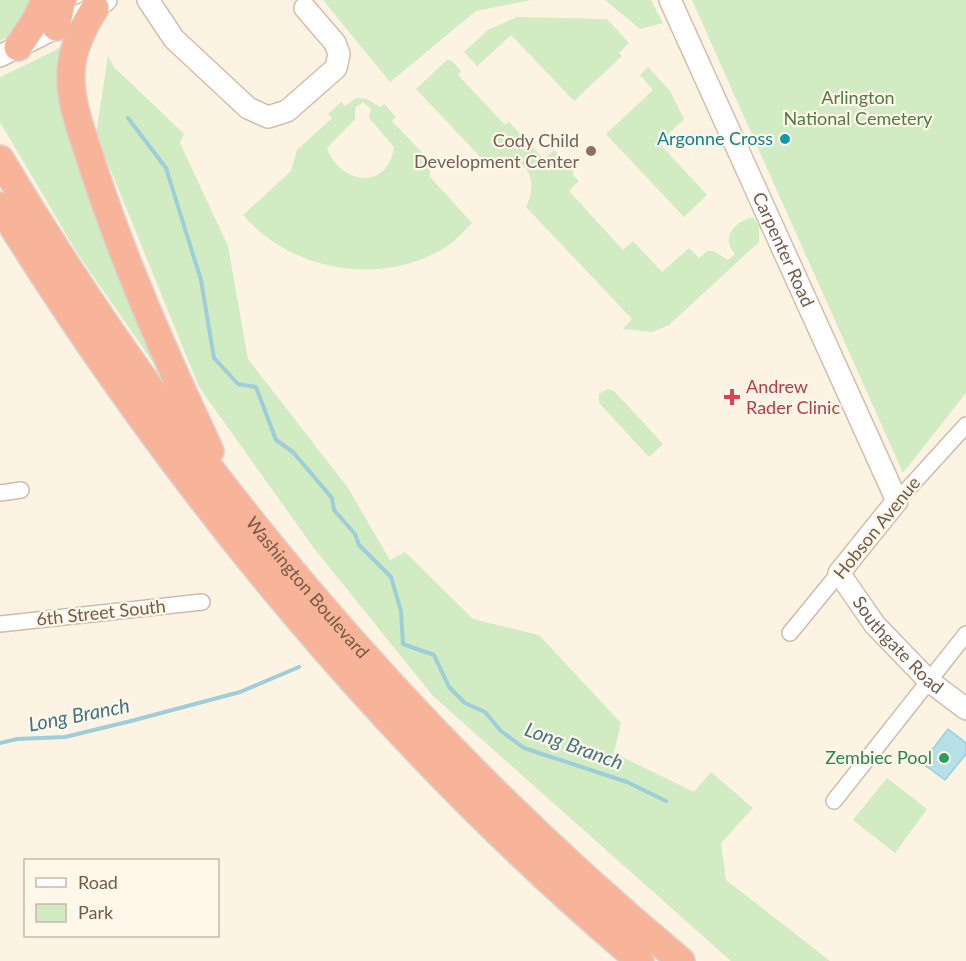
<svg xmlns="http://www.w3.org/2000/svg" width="966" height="961" font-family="Lato,sans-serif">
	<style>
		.green { fill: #d1ebc2; fill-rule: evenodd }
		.water { fill: #b7dfe7; stroke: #9dced9; stroke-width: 1.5 }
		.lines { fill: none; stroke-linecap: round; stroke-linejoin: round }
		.stream { stroke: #9dced9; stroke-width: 4 }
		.street-casing { stroke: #cebbaa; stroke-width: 18 }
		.secondary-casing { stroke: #d4bdaa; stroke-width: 24 }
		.highway-casing { stroke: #dbd4d0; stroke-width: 30 }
		.street { stroke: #fff; stroke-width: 15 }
		.secondary { stroke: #fff; stroke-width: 21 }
		.highway { stroke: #f8b499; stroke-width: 27 }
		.culture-dot { fill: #0f9aa8; stroke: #fff7ea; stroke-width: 2 }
		.education-dot { fill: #8d6e63; stroke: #fff7ea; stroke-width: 2 }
		.health-dot { fill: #e0444e; stroke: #fff7ea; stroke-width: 2 }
		.leisure-dot { fill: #2e9e5b; stroke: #fff7ea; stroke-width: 2 }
		.labels { text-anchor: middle; stroke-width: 4.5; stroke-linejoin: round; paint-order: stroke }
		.park-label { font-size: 18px; fill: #507c41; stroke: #fff7ea }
		.culture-label { font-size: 18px; fill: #0d838f; stroke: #fff7ea; text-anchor: end }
		.education-label { font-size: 18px; fill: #785e54; stroke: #fff7ea; text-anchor: end }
		.street-label { font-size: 18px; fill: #765a49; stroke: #fff7ea }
		.health-label { font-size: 18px; fill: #be3a42; stroke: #fff7ea; text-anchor: start }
		.leisure-label { font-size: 18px; fill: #27864d; stroke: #fff7ea; text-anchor: end }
		.water-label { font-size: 20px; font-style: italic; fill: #3f7683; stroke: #fff7ea }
	</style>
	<rect width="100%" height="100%" fill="#fdf3e3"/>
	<path class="green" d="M0 0H41L20 31 0 41Z
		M323 0H531L476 11 390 82Z
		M605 0H651L663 23 640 29Z
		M692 0H966V393L903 473Z
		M517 17 607 19 629 43 619 53 622 56 574 101 511 35 477 66 464 52 488 30Z
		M76 36 64 64 175 394 79 256 0 122V77L54 51Z
		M108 56 114 67 184 134 180 143 228 246 248 359 348 488 390 560 405 552 473 619 539 635 621 723 614 753 694 792 711 772 753 808 721 843 726 880 830 961H731L433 696 313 547 199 387 96 134Z
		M447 60 452 61 461 71 458 75 505 125 509 122 544 159 554 150 574 172 572 174 579 181 569 191 623 250 633 241 662 272 689 248 699 258 707 251H714L728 260 735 254C721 238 732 225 749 218H754L759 225V242L669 325 652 332 623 329 632 319 526 207C543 174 518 147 484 161L416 89Z
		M648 67 670 91 684 119 659 143 707 195 684 217 606 134 653 90 640 75Z
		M356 98 367 99 380 107 384 104 396 117 392 121 430 161V177L472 223C465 230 457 239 449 245 384 288 292 272 243 215L291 171 297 150 332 118 328 114 341 102 345 106ZM363 102 371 109 369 118 394 147C388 192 340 184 327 148L355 119V108Z
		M608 389 614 391 663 444 649 457 599 403V394Z
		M887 778 927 809 895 853 853 820Z"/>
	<path class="water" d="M948 729 966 743V754L945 780 922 763Z"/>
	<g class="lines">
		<path class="stream" d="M128 118 166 168 201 280 214 358 238 384 256 387 276 440 293 452 332 498 334 510 355 534 359 545 391 577 401 611 403 644 434 655 449 687 465 703 485 712 501 731 524 748 627 782 666 801
			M0 743 17 739 65 737 131 721 240 692 299 667"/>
		<defs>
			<path id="street" d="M0 493 21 490
				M897 501 966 425
				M0 624 202 602
				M790 633 839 573
				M834 801 966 634"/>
			<g id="secondary">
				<path d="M148 0 174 39 248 108 268 117 287 111 336 68 339 54 335 43 305 8"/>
				<path id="s1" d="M670 0 897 501 839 573 875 625 929 681 966 709"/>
				<path d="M0 56 95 8 106 0"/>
			</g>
			<g id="highway">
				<path d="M95 8C83 27 72 48 71 71 69 102 83 135 92 164 124 263 166 357 210 451"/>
				<path d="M56 27 62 0"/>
				<path d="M18 47 36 20 45 0"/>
				<path id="s2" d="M0 159C181 462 410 735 681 961"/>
				<path d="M0 206C173 486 388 748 640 961"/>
			</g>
		</defs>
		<use href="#street" class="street-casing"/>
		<use href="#secondary" class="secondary-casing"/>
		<use href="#highway" class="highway-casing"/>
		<use href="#street" class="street"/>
		<use href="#secondary" class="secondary"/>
		<use href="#highway" class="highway"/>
	</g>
	<circle class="culture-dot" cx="785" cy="139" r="6"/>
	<circle class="education-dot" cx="591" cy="151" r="6"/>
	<path class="health-dot" d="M729 388h6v6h6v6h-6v6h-6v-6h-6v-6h6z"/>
	<circle class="leisure-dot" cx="944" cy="758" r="6"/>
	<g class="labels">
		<g class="park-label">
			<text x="858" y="104">Arlington<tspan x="858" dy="21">National Cemetery</tspan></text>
		</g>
		<g class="culture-label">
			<text x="773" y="145">Argonne Cross</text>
		</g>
		<g class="education-label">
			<text x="579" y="147">Cody Child<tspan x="579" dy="21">Development Center</tspan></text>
		</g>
		<g class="street-label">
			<text dy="6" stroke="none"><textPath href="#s1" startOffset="274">Carpenter Road</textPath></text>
			<text transform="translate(877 528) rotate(-51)" y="6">Hobson Avenue</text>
			<text dy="6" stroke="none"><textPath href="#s2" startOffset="528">Washington Boulevard</textPath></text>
			<text transform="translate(101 613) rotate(-6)" y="6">6th Street South</text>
			<text dy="6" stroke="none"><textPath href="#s1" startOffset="736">Southgate Road</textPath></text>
		</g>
		<g class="health-label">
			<text x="746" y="393">Andrew<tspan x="746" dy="21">Rader Clinic</tspan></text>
		</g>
		<g class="leisure-label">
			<text x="932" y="764">Zembiec Pool</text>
		</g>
		<g class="water-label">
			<text transform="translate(79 715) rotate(-11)" y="7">Long Branch</text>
			<text transform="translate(574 746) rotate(20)" y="7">Long Branch</text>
		</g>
	</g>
	<rect x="24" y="859" width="195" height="78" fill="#fff7ea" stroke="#c8b8aa" stroke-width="1.5"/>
	<rect x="36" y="878" width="30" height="9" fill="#ffffff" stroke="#c8b8aa" stroke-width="1.5"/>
	<text x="78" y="889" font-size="18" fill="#765a49">Road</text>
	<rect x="36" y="904" width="30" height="18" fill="#d1ebc2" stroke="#c8b8aa" stroke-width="1.5"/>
	<text x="78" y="919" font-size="18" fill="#765a49">Park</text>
</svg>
